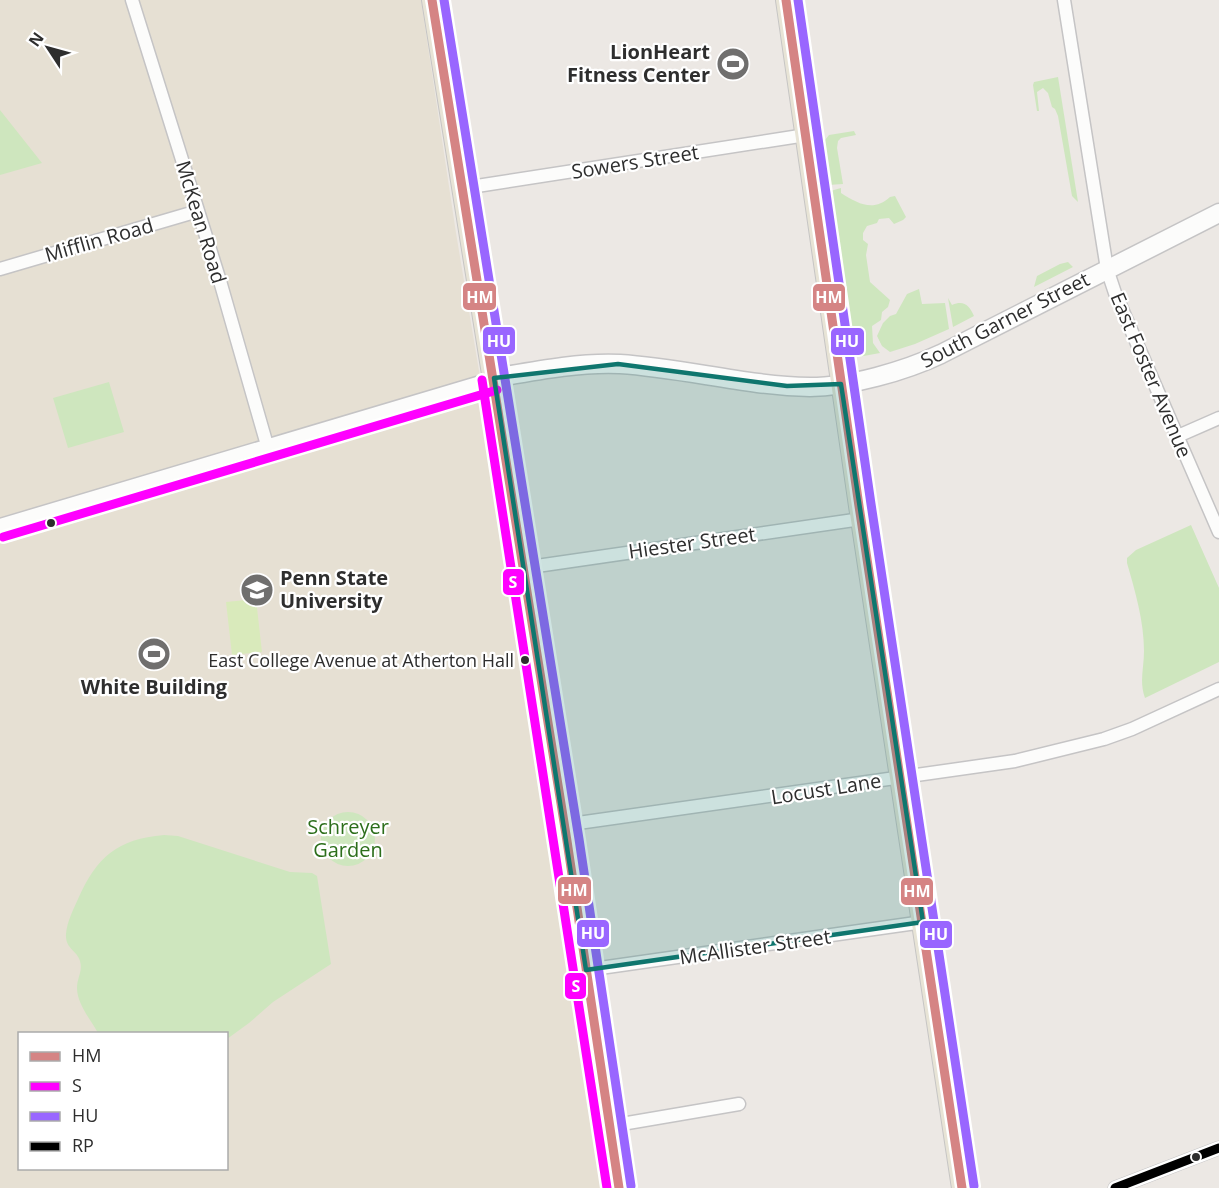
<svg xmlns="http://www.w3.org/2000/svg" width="1219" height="1188" font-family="'Open Sans',sans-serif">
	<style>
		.education { fill: #e6e0d3; fill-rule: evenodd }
		.green { fill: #cee6be }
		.pitch { fill: #d9eabb }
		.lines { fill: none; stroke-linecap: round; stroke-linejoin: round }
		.street-casing { stroke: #c5c4c5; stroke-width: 15 }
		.secondary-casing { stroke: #c5c4c5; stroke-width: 21 }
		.primary-casing { stroke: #c6c5c4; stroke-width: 22 }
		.street { stroke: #fcfcfb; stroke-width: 12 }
		.secondary { stroke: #fcfcfb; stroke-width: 18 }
		.primary { stroke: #e8e4d6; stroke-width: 20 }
		.bus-1-casing { stroke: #fff; stroke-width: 14 }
		.bus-2-casing { stroke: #fff; stroke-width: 14 }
		.bus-3-casing { stroke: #fff; stroke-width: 14 }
		.bus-4-casing { stroke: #fff; stroke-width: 14 }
		.bus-1 { stroke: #d58484; stroke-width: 9 }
		.bus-2 { stroke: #f0f; stroke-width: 9 }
		.bus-3 { stroke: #96f; stroke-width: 9 }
		.bus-4 { stroke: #000; stroke-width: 9 }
		.marked { fill: #0f766e; fill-opacity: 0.2; stroke: #0f766e; stroke-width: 4.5; stroke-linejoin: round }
		.bus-dot { fill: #2e2e2e; stroke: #fff; stroke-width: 2 }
		.labels { text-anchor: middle; stroke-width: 4.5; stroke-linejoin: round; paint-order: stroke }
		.bus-label { font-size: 18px; fill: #2e2e2e; stroke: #fff; text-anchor: end }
		.poi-label { font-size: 20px; font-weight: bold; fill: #2e2e2e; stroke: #fff; text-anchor: end }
		.street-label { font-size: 20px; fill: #2e2e2e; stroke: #fff }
		.park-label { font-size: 20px; fill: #2c6e1b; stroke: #fff }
		.line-badge { stroke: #fff; stroke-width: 2 }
		.badge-label { font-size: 16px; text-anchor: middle; font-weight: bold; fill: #fff }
	</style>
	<rect width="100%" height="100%" fill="#ece8e4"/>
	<path class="education" d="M0 0H421L456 233 498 485 604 1188H0ZM20 1034H226V1168H20Z"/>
	<path class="green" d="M1058 77 1078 202 1072 196 1058 116 1055 109 1052 107 1048 93 1043 88 1037 92 1039 111H1037L1033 85 1034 82Z
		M0 110 42 163 0 175Z
		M854 131 856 135 841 138 838 141 837 148 843 184 828 185 826 174 828 171 827 165H823L821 145 829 135Z
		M841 188V193C858 204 874 212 890 197L895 196 906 217 903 220 894 224 889 218 879 219 877 223 867 226 863 233V240L868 244 866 255 870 282 890 300 888 307 882 312 881 320 872 326 873 343 880 353 858 357 851 351 837 259 841 258V247L836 248 827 192Z
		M1068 262 1073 267 1034 287 1037 276 1060 264Z
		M919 289 922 304 945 303 949 329 915 344 890 352 882 346 877 336 883 323 890 316 896 314 907 294Z
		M948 298 952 305C964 300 969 305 974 316L953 327Z
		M109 382 124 432 68 448 53 398Z
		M1191 525 1219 588V662L1145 698C1139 682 1144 668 1144 651 1144 621 1135 591 1127 563V558L1136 550Z
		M321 839a27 27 0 1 1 54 0a27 27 0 1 1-54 0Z
		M164 835 178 836 290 872 312 873 317 876 331 964 273 1002 249 1023 227 1039 226 1034 98 1033C91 1020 77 1004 77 988 77 978 83 971 80 961 77 950 65 949 66 934 67 922 73 910 78 899 97 857 117 839 164 835Z"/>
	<path class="pitch" d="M256 599 262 652 232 655 226 602Z"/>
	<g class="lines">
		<defs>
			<path id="street" d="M132 0 220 281 267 445
				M1064 0 1107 269 1115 293 1219 532
				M464 188 806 135
				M0 269 198 211
				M1178 436 1219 418
				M0 525 494 378
				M523 568 861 519
				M564 825 1015 761 1104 739 1132 729 1219 689
				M586 970 923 922
				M610 1126 739 1104
				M1115 1188 1219 1148"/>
			<path id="secondary" d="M494 378C534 371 579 362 620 364 684 368 746 386 810 387 849 387 905 371 941 354L1219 213"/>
			<path id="primary" d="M432 0 567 841 619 1188
				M786 0 859 506 962 1188"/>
		</defs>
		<use href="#street" class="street-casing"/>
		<use href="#secondary" class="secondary-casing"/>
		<use href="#primary" class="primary-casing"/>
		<use href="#street" class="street"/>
		<use href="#secondary" class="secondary"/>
		<use href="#primary" class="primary"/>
		<defs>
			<path id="bus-1" d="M432 0 567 841 619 1188
				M786 0 859 506 962 1188"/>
			<path id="bus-2" d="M482 380 607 1188
				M3 537 497 390"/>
			<path id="bus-3" d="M444 0 579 839 631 1186
				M798 0 871 504 974 1186"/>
			<path id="bus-4" d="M1115 1188 1219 1148"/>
		</defs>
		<use href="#bus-1" class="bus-1-casing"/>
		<use href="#bus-2" class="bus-2-casing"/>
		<use href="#bus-3" class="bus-3-casing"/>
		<use href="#bus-4" class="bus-4-casing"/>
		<use href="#bus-1" class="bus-1"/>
		<use href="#bus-2" class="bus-2"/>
		<use href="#bus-3" class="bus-3"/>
		<use href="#bus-4" class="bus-4"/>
	</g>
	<path class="marked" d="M618 364 787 386 841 384 923 922 586 970 494 378Z"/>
	<defs>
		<symbol id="stadium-disc" viewBox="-11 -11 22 22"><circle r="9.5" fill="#706f6e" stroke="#fff"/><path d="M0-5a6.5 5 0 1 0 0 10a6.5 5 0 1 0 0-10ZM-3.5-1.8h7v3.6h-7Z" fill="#fff"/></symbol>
		<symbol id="university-disc" viewBox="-11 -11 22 22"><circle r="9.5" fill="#706f6e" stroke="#fff"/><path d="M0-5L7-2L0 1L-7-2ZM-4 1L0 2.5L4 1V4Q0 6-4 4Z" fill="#fff"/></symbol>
	</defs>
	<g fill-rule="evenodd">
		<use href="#stadium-disc" x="714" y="45" width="38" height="38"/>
		<use href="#university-disc" x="238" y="571" width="38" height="38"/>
		<use href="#stadium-disc" x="135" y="635" width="38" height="38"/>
	</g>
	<g class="bus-dot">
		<circle cx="51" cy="523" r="5"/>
		<circle cx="525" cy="660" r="5"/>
		<circle cx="1196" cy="1157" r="5"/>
	</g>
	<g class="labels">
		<g class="bus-label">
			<text x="514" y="667">East College Avenue at Atherton Hall</text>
		</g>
		<g class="poi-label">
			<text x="710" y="59">LionHeart<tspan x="710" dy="23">Fitness Center</tspan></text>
			<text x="280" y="585" text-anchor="start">Penn State<tspan x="280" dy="23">University</tspan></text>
			<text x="154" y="694" text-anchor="middle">White Building</text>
		</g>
		<g class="street-label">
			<text transform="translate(635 162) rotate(-9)" y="7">Sowers Street</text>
			<text transform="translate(201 222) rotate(73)" y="7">McKean Road</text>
			<text transform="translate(99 240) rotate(-16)" y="7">Mifflin Road</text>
			<text transform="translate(1005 320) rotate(-27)" y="7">South Garner Street</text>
			<text transform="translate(1151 375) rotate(67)" y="7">East Foster Avenue</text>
			<text transform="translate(692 543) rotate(-8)" y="7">Hiester Street</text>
			<text transform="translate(826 789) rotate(-9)" y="7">Locust Lane</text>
			<text transform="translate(755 947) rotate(-8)" y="7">McAllister Street</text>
		</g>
		<g class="park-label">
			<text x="348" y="834">Schreyer<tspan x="348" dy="23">Garden</tspan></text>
		</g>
	</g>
	<g class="line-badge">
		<rect x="462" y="282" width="35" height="29" rx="6" fill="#d58484"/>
		<rect x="812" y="283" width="34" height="29" rx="6" fill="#d58484"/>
		<rect x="482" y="326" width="34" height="29" rx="6" fill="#96f"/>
		<rect x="830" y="327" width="35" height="29" rx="6" fill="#96f"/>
		<rect x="502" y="568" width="23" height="28" rx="6" fill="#f0f"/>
		<rect x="557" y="876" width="35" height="29" rx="6" fill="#d58484"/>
		<rect x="900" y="877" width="34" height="29" rx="6" fill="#d58484"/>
		<rect x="576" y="919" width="34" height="29" rx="6" fill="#96f"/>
		<rect x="919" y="920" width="34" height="29" rx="6" fill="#96f"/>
		<rect x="564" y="972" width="23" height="28" rx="6" fill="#f0f"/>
	</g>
	<g class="badge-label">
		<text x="480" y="303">HM</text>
		<text x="829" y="303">HM</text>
		<text x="499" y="347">HU</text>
		<text x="847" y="347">HU</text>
		<text x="513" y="588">S</text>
		<text x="574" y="896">HM</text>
		<text x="917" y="897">HM</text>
		<text x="593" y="939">HU</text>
		<text x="936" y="940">HU</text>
		<text x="576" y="992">S</text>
	</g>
	<rect x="18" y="1032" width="210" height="138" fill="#ffffff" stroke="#ababab" stroke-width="1.5"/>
	<rect x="30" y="1052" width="30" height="9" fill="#d58484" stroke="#ababab" stroke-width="1.5"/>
	<text x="72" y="1062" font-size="18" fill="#2e2e2e">HM</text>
	<rect x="30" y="1082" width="30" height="9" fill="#ff00ff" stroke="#ababab" stroke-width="1.5"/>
	<text x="72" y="1092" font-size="18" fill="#2e2e2e">S</text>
	<rect x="30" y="1112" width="30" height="9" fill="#9966ff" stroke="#ababab" stroke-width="1.5"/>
	<text x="72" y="1122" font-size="18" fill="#2e2e2e">HU</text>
	<rect x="30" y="1142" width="30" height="9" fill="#000000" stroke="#ababab" stroke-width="1.5"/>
	<text x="72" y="1152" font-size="18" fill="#2e2e2e">RP</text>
	<g transform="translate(48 48) rotate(306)" stroke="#ffffff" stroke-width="4.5" paint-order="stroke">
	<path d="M0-4.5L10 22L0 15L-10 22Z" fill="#2e2e2e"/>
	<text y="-9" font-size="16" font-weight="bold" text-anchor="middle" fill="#2e2e2e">N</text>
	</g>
</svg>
